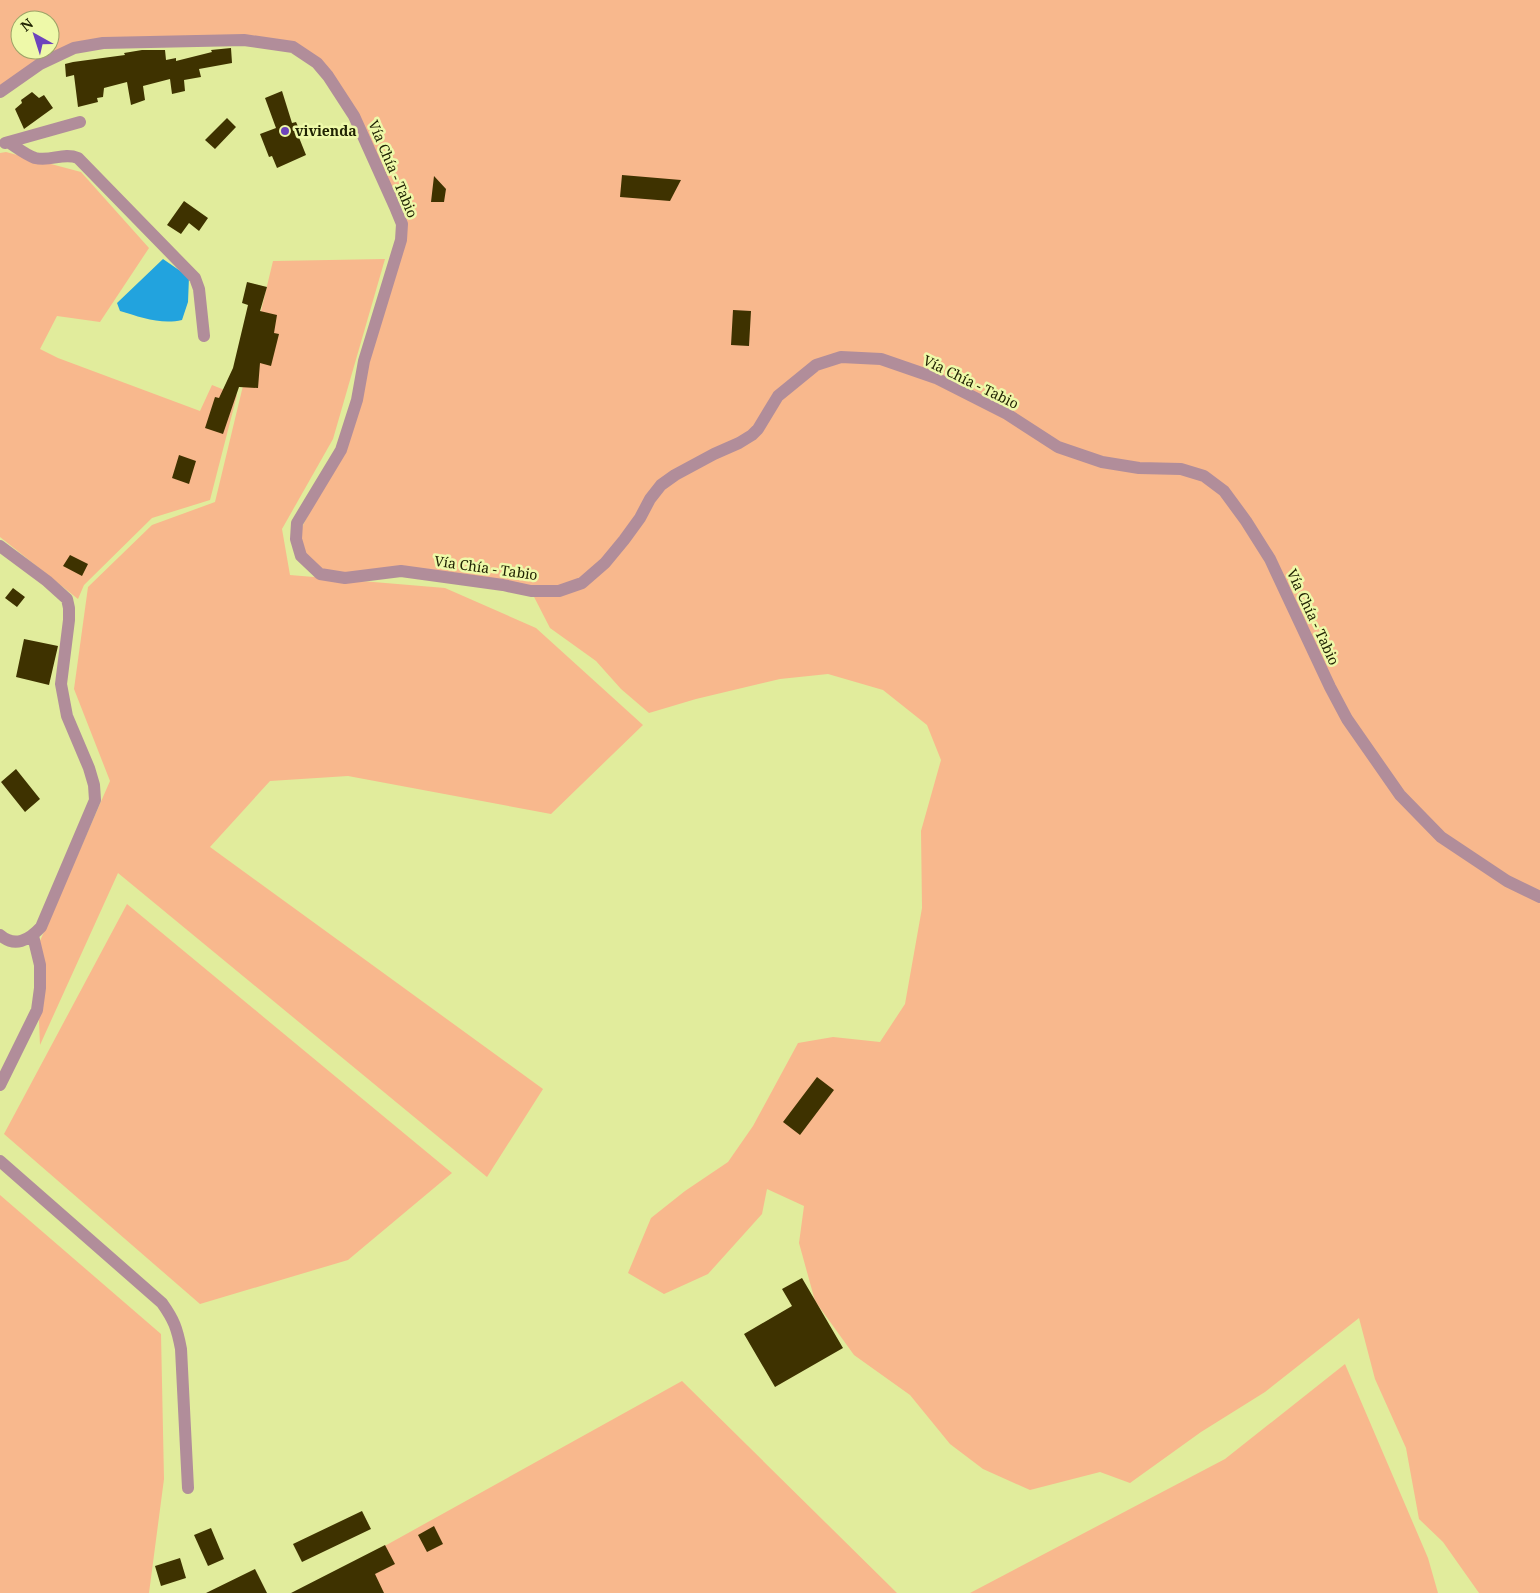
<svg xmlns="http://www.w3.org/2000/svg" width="1540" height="1593" font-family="'Noto Serif',serif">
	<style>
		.green { fill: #f8b88d; fill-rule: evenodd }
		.water { fill: #22a3de }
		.building { fill: #3e3200 }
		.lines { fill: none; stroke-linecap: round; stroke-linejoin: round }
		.minor { stroke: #b18d9a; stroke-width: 12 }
		.poi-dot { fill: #6d44bc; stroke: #eef9a9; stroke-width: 2 }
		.labels { text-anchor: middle; stroke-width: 5; stroke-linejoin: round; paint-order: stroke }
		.poi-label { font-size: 14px; font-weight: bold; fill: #202303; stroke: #eef9a9; text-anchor: start }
		.street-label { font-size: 14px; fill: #202303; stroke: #eef9a9 }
	</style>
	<rect width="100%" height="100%" fill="#e1ec9c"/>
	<path class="green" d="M0 0H1540V1593H1479L1443 1542 1419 1519 1406 1448 1375 1379 1359 1318 1265 1392 1201 1432 1130 1483 1100 1472 1030 1490 983 1469 950 1444 910 1395 854 1355 815 1301 799 1243 804 1206 767 1189 762 1214 708 1274 664 1294 628 1273 651 1218 685 1191 728 1162 753 1126 798 1043 833 1037 880 1042 905 1004 922 908 921 831 941 760 927 725 883 690 828 674 780 679 696 699 649 713 621 689 596 661 550 628 531 591 438 576 320 574 296 539 341 450 402 224 328 76 280 44 74 48 0 92ZM20 20H50V50H20Z
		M6 152 81 172 149 248 100 322 57 316 40 349 58 358 200 411 212 385 237 395 210 500 152 518 84 585 78 599 0 537V153Z
		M385 259 333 439 282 529 290 575 445 588 536 628 643 725 551 814 348 776 270 781 210 847 543 1089 487 1177 118 873 40 1045 36 950 110 781 74 689 88 587 152 525 215 502 273 261Z
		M127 904 452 1173 348 1260 200 1304 4 1134Z
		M0 1195 161 1334 164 1479 149 1593H0Z
		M1345 1364 1428 1558 1438 1593H970L1225 1459Z
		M682 1381 897 1593H300Z"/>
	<path class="water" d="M163 259 189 277 188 302 182 320C161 325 140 317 120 311L117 303Z"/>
	<path class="building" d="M231 48 232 63 199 69 201 77 184 80 185 91 172 94 170 79 143 86 145 100 131 105 127 82 104 88 103 97 97 98 98 102 78 107 74 75 66 77 65 64 73 62 125 55 124 53 142 50H165L166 60 176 58V61L212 52 211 50Z
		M282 91 292 123 296 122 301 133 298 135 306 155 277 168 272 156 269 157 260 134 276 128 265 98Z
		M32 92 39 98 44 95 53 108 24 129 15 109 22 103 21 100Z
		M227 118 236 127 215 149 205 140Z
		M622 175 681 180 670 201 620 197Z
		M434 176 446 189 444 202H431Z
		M184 201 208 218 199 231 189 223 181 234 167 225Z
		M247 282 267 287 260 311 277 315 274 333 279 334 271 366 260 363 258 388 239 387 223 434 205 428 215 397 219 398 233 368 248 305 242 303Z
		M733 310 751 311 749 346 731 345Z
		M179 455 196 461 189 484 172 478Z
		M70 555 88 564 82 576 63 566Z
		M13 588 25 597 17 607 5 598Z
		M24 639 58 646 49 685 16 677Z
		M16 769 40 799 25 812 1 782Z
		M817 1077 834 1090 800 1135 783 1122Z
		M802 1278 843 1348 775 1387 744 1334 792 1306 782 1289Z
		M362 1511 371 1529 302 1562 293 1544Z
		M434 1526 443 1544 427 1552 418 1535Z
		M211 1528 224 1559 208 1566 194 1535Z
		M385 1545 395 1564 375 1574 384 1593H291Z
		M180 1558 186 1578 161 1586 155 1566Z
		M255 1569 267 1593H206Z"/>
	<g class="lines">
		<path class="minor" d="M0 92 40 64 74 48 103 43 244 40 293 47 317 63 328 76 354 116 395 207 402 224 401 240 364 361 357 400 341 450 297 523 296 539 301 556 320 574 345 578 401 571 503 585 531 591H559L582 583 605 563 624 540 640 518 650 499 661 485 675 475 714 454 739 443 752 435 758 429 778 396 816 365 841 357 881 359 936 378 1007 414 1058 447 1102 462 1139 468 1181 469 1204 476 1224 491 1246 521 1270 559 1330 687 1347 719 1400 795 1441 837 1507 881 1540 897
			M8 142C16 147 26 155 35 158 51 162 63 152 78 158L195 278 199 289 204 336
			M5 143 80 122
			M0 546 47 581 67 599 69 608V620L61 684 67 716 89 768 94 785 95 800 41 927C29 940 15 948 0 935
			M0 1085 37 1010 40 988V965L33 936
			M0 1161 162 1303C174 1320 177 1328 181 1349L188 1488"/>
	</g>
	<circle class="poi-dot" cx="285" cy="131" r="5"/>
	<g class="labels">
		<g class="poi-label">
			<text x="295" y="136">vivienda</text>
		</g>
		<g class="street-label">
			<text transform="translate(393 169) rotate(67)" y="5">Vía Chía - Tabio</text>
			<text transform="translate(971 382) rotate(26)" y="5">Vía Chía - Tabio</text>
			<text transform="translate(486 568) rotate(8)" y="5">Vía Chía - Tabio</text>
			<text transform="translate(1313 617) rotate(65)" y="5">Vía Chía - Tabio</text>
		</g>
	</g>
	<g transform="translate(35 35) rotate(321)"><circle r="24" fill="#eef9a9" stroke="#9ca367"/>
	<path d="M0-4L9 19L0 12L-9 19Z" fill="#6d44bc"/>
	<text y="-8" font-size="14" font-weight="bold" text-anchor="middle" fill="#202303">N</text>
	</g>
</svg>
